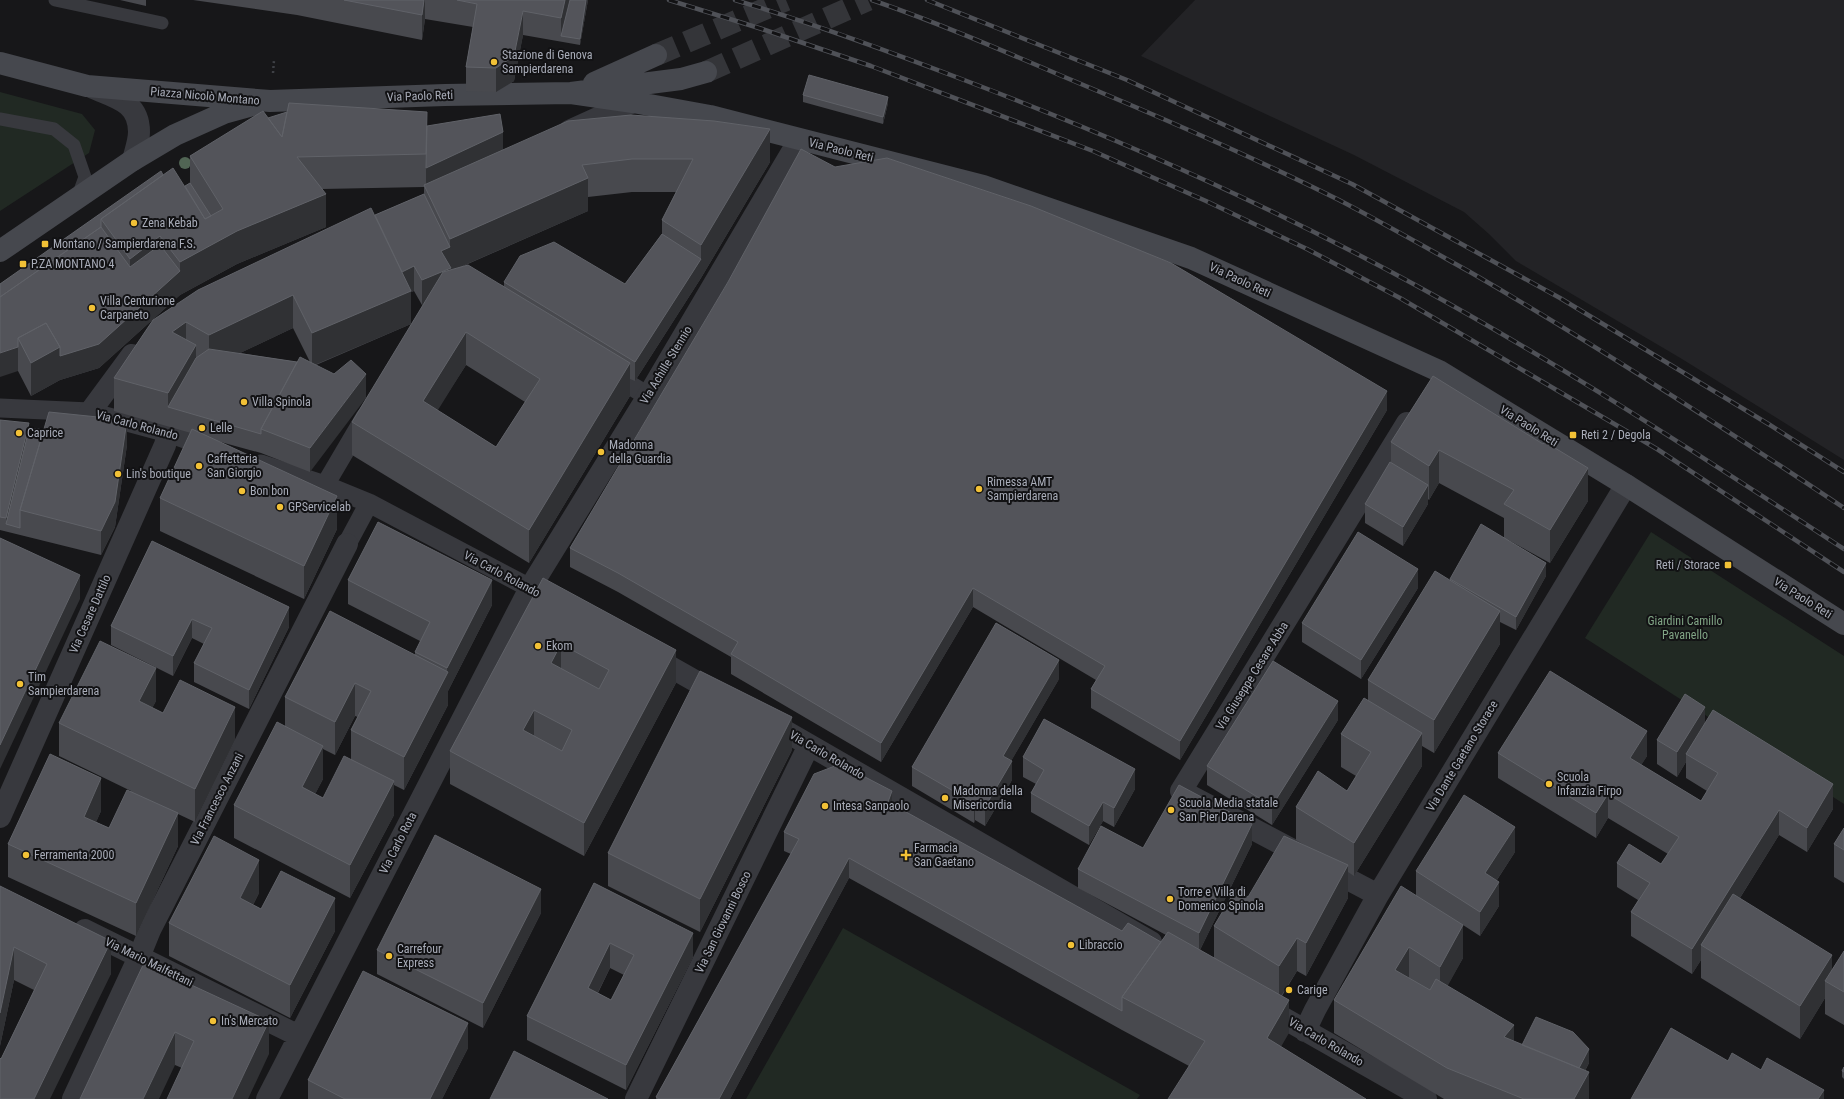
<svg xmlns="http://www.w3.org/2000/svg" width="1844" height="1099" font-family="'Roboto Condensed',sans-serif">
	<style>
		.built { fill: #232326 }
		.green { fill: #212923 }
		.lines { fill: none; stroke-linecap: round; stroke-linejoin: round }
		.secondary-tunnel { stroke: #343539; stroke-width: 22; stroke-dasharray: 22 11; stroke-linecap: butt }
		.path { stroke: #3e4045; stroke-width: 2.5; stroke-dasharray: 2 3; stroke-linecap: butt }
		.service { stroke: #38393e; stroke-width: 13 }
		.pedestrian { stroke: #38393e; stroke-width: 19 }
		.minor { stroke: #38393e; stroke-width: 22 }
		.secondary { stroke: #46484e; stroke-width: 22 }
		.rail-casing { stroke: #4f5157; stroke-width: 4.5 }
		.rail { stroke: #121214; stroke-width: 3; stroke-dasharray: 9; stroke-linecap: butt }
		.tree { fill: #516554 }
		.wall { fill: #48494e; fill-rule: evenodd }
		.shaded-wall { fill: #303134 }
		.building { fill: #53545a; stroke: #606268; fill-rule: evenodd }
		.poi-dot { fill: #f2c136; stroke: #121214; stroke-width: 1.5 }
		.labels { text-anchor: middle; stroke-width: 4; stroke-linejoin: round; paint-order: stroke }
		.poi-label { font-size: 12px; fill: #a9adb9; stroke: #121214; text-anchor: start }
		.street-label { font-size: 12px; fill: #a9adb9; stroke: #121214 }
		.park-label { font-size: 12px; fill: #80a485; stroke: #121214 }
	</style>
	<rect width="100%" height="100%" fill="#171719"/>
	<path class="built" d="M1195 0H1844V460L1682 359 1516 261 1489 234 1464 212 1354 155 1141 56Z"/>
	<path class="green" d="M0 92 82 114 95 130 89 153 0 211Z
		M1651 532 1844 656V804L1585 638Z
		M843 928 1140 1095 1137 1099H746Z"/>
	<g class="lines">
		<path class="secondary-tunnel" d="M656 55 786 0
			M706 72 868 0"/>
		<path class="path" d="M273 73 274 60"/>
		<path class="service" d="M55 0 162 23
			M0 119 54 129 74 145 85 177 78 196"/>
		<path class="pedestrian" d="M608 372 648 396
			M0 408 90 412 168 433 211 448
			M261 464 325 485 369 503 530 588
			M325 485 365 417
			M347 544 369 503"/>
		<path class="minor" d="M93 88C116 98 139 102 139 132 139 141 135 152 133 160
			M569 131 633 102
			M90 412 132 355
			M651 656 720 695
			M766 720 1151 942
			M0 817 165 445 168 433
			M1378 895 1181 791 1407 423
			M85 930 299 1036
			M1264 1007 1426 1099
			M1305 1031 1315 1010 1378 895 1626 485
			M73 1099 139 957 150 930 347 544
			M267 1099 530 588 648 396 799 140
			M636 1099 809 745"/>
		<path class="secondary" d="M0 63 87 86 270 101 445 95 571 93 681 79 706 72
			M594 83 656 55
			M571 93 633 102 710 116 983 186 1191 258 1439 371 1626 485 1844 624
			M0 251 133 160 175 135 224 113 253 105"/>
		<defs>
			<path id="rail" d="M669 0 762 29 871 66 1093 151 1206 201 1307 249 1400 298 1657 449 1844 572
				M735 0C812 23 888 51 964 80 1120 139 1273 207 1419 287 1565 367 1704 458 1844 549
				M872 0C936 22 999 49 1062 76 1155 115 1249 155 1339 200 1383 223 1427 248 1470 272 1598 346 1721 426 1844 508
				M927 0 1127 80 1352 184 1560 298 1770 425 1844 472"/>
		</defs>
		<use href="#rail" class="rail-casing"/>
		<use href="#rail" class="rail"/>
	</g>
	<circle class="tree" cx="185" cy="163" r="6"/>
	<path class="wall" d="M120 0H146V6Z
		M193 0H588L580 45 523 35 514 81 496 92 466 91V67L473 27 425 19 422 40 297 15Z
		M803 95 888 103 883 124 803 102Z
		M268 118 427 126 503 150 770 162 701 278 635 381 630 379V396L529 563 352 455V422L424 304 422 305 414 291 411 292V324L316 365 310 472 261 453 217 441 337 529 304 599 160 531V498L191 433 114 411V378L153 320 375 215 424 194V187L322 189 326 227 237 264 180 295 99 368 60 380 31 396 18 371 0 284 163 175 185 186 190 183V156ZM632 192H676L662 220V234L625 284 504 282V286L461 267 588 211V197ZM293 328 310 362H297L240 353ZM466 365 525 402 496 447 437 410Z
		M835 167 1387 410 1180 760 1091 708V689L1096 680 973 607 881 762 731 674V657L618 592 570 567V548Z
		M1433 376 1588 501 1550 563 1508 540 1546 576 1516 630 1500 622V644L1434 753 1422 746V766L1354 876 1348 872V898L1306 976 1297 971 1282 996 1289 1033 1189 1066 1122 1030 849 878 730 1099H656V1097L791 854 784 851V832L892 805 1122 931 1161 942 1166 935 1078 888V869L1143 848 1252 844 1200 950 1214 958V926L1248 897 1306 846 1296 840V807L1347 791 1356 776 1341 767V734L1368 700V680L1450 580V579L1504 537V518L1439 483 1429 500 1428 499V504L1403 546 1365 523V504L1391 463V442Z
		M0 420 29 429 127 445 115 527 101 555 0 530Z
		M152 541 289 627 249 709 194 682V663L204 644 192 638 173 676 111 645V626Z
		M543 578 676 683 584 856 450 784V751Z
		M348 580 492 605 448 691V705L404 790 394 785V815L350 898 234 838V805L285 726V697L415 655V652L420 641 348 604ZM355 716 358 717 351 730V760L323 798 315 794 323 779V749L335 755Z
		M1418 588 1361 679 1302 642V623Z
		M1059 679 1011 761 1012 780 985 826 975 820 974 823 912 786V767Z
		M156 701 152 708 163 713 235 740 195 822 178 814V846L136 936 8 877V844L101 811 96 822 109 828 131 791 59 756V723Z
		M1338 720 1272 825 1207 785V766Z
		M1705 723 1833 809 1807 852 1779 835 1740 898 1832 970 1844 951V1025L1825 1014V998L1800 1039 1701 978V960L1692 974 1631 936V912L1638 900 1617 887V863L1661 864 1668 854 1608 818 1596 838 1498 778V753L1647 756 1641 765 1701 801 1707 791 1686 778V762L1677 777 1657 764V740Z
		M792 750 700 932 608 886V853Z
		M1023 757 1135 789 1114 827 1103 821 1089 845 1031 812V793L1036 784 1023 777Z
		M1844 828V883L1834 877V844Z
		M1515 852 1497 880 1499 906 1480 936 1463 925V958L1447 986 1514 1042 1522 1045 1589 1063 1585 1071 1589 1099H1444L1334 1033V1000L1416 895V871Z
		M594 883 693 957 626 1090 527 1040V1016ZM610 968 624 975 611 1000 598 993Z
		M0 886 111 974 1 1059 34 990 14 980 0 1046Z
		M259 893 253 905 261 909 335 931 290 1018 169 956V923Z
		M541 913 483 1028 377 974V950Z
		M144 963 269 1054 182 1068 175 1065Z
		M468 1048 442 1099H308V1080Z
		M1844 1067V1079L1842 1077V1071Z"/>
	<path class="shaded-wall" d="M424 0H425V19L422 40V15Z
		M565 0H572L561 36V18Z
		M586 0H588L580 45V39Z
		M523 11V35L514 81 496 92V68Z
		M888 97V103L883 124V117Z
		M427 112V145L503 132V151L426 187V154Z
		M770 129V162L701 278 635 381V362L701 259V245Z
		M588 178V211L451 271V293L422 305V280L441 251 450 247V239Z
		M326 194V227L237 264 180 295 99 368 60 380 31 396V363L180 271V262L237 231Z
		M160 236V269L130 292V259Z
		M414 266V291L411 292V324L312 366V333L399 273Z
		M293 295V328L209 368V335Z
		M186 322V355L172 332Z
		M466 332V365L423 434V401Z
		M196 345V378L168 407V393Z
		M18 347V371L0 377V353Z
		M630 363V396L529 563V530Z
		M366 374V398L310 472V448Z
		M1387 391V410L1180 760V741Z
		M127 420V445L115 527 101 555V531Z
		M29 423V436L6 524V531V518Z
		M1439 450V483L1429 500V466Z
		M1588 468V501L1550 563V530Z
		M1428 485V504L1403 546V527Z
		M337 496V529L304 599V566Z
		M1546 563V576L1516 630V617Z
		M1418 569V588L1361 679V660Z
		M80 575V599L0 769V745Z
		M492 580V605L448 691V705L404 790V757L447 673V668Z
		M973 588V607L881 762V743Z
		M289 607V627L249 709V690Z
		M1500 611V644L1434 753V720Z
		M192 619V638L173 676V656Z
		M561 644V677L551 663Z
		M676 650V683L584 856V823Z
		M1059 660V679L1003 775V756Z
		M156 668V701L139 734V701Z
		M355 683V716L335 755V722Z
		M1338 701V720L1272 825V806Z
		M235 707V740L195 822V789Z
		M1705 707V732L1686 754V762L1677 777V752Z
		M534 710V743L523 730Z
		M792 717V750L700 932V899Z
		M1647 731V756L1630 783V758Z
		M1422 733V766L1354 876V843Z
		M323 746V779L302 820V787Z
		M1012 761V780L985 826V807Z
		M1135 769V789L1114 827V808Z
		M101 778V811L84 850V817Z
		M394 781V815L350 898V865Z
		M1833 784V809L1807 852V828Z
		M892 791V810L888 802Z
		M1608 794V818L1596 838V813Z
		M975 801V820L974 823V803Z
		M1103 802V821L1089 845V826Z
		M1779 810V835L1708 949 1701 945V960L1692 974V949Z
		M178 813V846L136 936V903Z
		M1252 824V844L1199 952V933Z
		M1515 827V852L1485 898V873Z
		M849 858V878L730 1099H719Z
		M259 860V893L240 931V898Z
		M1348 865V898L1306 976V943Z
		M1499 882V906L1480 936V912Z
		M541 889V913L483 1028V1003Z
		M335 898V931L290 1018V985Z
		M1463 925V958L1440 1000V967Z
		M693 933V957L626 1090V1065Z
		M1297 938V971L1279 999V966Z
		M111 941V974L50 1099H34Z
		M610 943V968L588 1012V988Z
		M14 947V980L0 1046V1013Z
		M1409 947V980L1395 970Z
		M1832 955V985L1825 981V998L1800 1039V1006Z
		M1289 1000V1033L1267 1071V1038Z
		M269 1021V1054L248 1099H232Z
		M468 1023V1048L442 1099H430Z
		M1514 1025V1058L1504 1037Z
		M175 1032V1065L159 1099H143Z
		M1589 1049V1063L1570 1098V1085Z
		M1589 1072V1099H1574Z
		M1824 1090V1099H1818Z"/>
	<path class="building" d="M344 0H424L422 15Z
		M457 0H565L561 18 523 11 514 56 496 68 466 67 477 4Z
		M570 0H586L580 39 561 36Z
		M809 75 888 97 883 117 803 95Z
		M289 103 427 112 426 154 297 157 326 194 237 231 180 262 160 236 130 259 101 219 173 168 205 219 223 209 190 156 263 111 282 137Z
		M287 112 282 137 268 118Z
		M500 114 503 132 426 168 427 126Z
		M631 115 714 121 770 129 701 245 662 220 693 159H632L582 165 588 178 450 239 424 185 568 121Z
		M801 149 835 167 887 158 1031 206 1171 263 1387 391 1180 741 1091 689 1105 666 973 588 881 743 731 654 738 642 618 573 570 548 728 282Z
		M161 171 163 175 101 219V227L0 297V284Z
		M190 183 211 216 205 219 185 186Z
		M424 194 450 247 441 251 451 268 422 280 414 266 402 272 375 215Z
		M371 208 411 291 312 333 293 295 209 335 186 322 172 332 196 345 168 393 114 378 153 320 198 290Z
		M101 227 130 267 160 245 180 271 99 344 60 356V347L46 323 18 338V347L0 353V297Z
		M662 234 701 259 635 362 504 282 520 256 554 242 625 284Z
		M468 265 630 363 529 530 352 422 443 272ZM466 332 540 379 496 447 423 401Z
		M46 323 60 347 31 363 18 338Z
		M209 349 297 362 261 429V434L168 407 196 358Z
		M300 357 334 374 351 360 366 374 310 448 261 429Z
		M1433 376 1543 444 1545 442 1588 468 1550 530 1504 504 1514 490 1439 450 1429 466 1391 442Z
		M49 412 127 420 115 502 101 531 20 510Z
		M0 420 29 423 6 518 0 517Z
		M29 429H44L20 510V528L6 524Z
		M192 429 337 496 304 566 160 498Z
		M1390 462 1428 485 1403 527 1365 504Z
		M378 522 492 580 447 668 415 652 430 622 348 580Z
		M1481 524 1546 563 1516 617 1450 579Z
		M1358 532 1418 569 1361 660 1302 623Z
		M0 538 80 575 0 745Z
		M152 541 289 607 249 690 194 663 212 628 192 619 173 656 111 626Z
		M1435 571 1500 611 1434 720 1368 680Z
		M543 578 676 650 584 823 450 751ZM561 644 609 670 599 689 551 663ZM534 710 572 730 562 751 523 730Z
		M330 611 448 672 404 757 351 730 371 691 355 683 335 722 285 697Z
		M996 623 1059 660 1003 756 1012 761 985 807 975 801 974 803 912 767Z
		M100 641 156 668 139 701 163 713 180 680 235 707 195 789 59 723Z
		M1273 661 1338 701 1272 806 1207 766Z
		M700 671 792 717 700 899 608 853Z
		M1550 671 1647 731 1630 758 1701 801 1718 773 1686 754 1713 710 1833 784 1807 828 1779 810 1692 949 1631 912 1650 883 1617 863 1629 844 1661 864 1679 837 1608 794 1596 813 1498 753Z
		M1685 694 1705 707 1677 752 1657 740Z
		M1364 698 1422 733 1354 843 1296 807 1318 771 1347 791 1371 752 1341 734Z
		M1044 719 1135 769 1114 808 1103 802 1089 826 1031 793 1044 770 1023 757Z
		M277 722 323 746 302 787 323 798 344 756 394 781 350 865 234 805Z
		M50 754 101 778 84 817 109 828 127 790 178 813 136 903 8 844Z
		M840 764 892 791 888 802 1122 931 1128 923 1161 942 1122 997V1011L849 858 719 1099H659L656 1097 799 839 784 832 814 774Z
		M1179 785 1252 824 1199 933 1078 869 1101 826 1143 848Z
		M1464 795 1515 827 1485 873 1499 882 1480 912 1416 871Z
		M1844 828V850L1834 844Z
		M435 835 541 889 483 1003 377 950Z
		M214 836 259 860 240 898 261 909 281 871 335 898 290 985 169 923Z
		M1284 836 1348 865 1306 943 1297 938 1279 966 1214 926 1236 889 1248 897Z
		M594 883 693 933 626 1065 527 1016ZM610 943 634 955 611 1000 588 988Z
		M0 886 111 941 34 1099H0V1058L1 1059 47 964 14 947 0 1013Z
		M1401 886 1463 925 1440 967 1409 947 1395 970 1430 990 1436 979 1514 1025 1504 1037 1589 1072 1574 1099H1524L1447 1068 1334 1000Z
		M1733 894 1832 955 1800 1006 1701 945Z
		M1168 932 1289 1000 1267 1038 1366 1099H1168L1205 1041 1122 997Z
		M1844 951V992L1825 981Z
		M144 963 269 1021 232 1099H167L194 1041 175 1032 143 1099H80Z
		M363 971 468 1023 430 1099H345L308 1080Z
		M1536 1017 1573 1032 1589 1049 1579 1068 1522 1045Z
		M1671 1028 1728 1061 1732 1053 1761 1070 1767 1058 1824 1090 1818 1099H1631Z
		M514 1051 608 1099H490Z
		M1844 1067V1072L1842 1071Z"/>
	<g class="poi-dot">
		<circle cx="494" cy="62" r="4"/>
		<circle cx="134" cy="223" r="4"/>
		<rect x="41" y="240" width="8" height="8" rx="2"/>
		<rect x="19" y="260" width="8" height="8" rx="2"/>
		<circle cx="92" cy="308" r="4"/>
		<circle cx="244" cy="402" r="4"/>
		<circle cx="202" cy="428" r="4"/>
		<circle cx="19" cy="433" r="4"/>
		<rect x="1569" y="431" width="8" height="8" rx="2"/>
		<circle cx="601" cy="452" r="4"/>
		<circle cx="199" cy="466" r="4"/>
		<circle cx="118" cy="474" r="4"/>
		<circle cx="979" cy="489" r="4"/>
		<circle cx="242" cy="491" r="4"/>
		<circle cx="280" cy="507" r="4"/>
		<rect x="1724" y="561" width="8" height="8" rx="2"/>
		<circle cx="538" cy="646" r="4"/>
		<circle cx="20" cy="684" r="4"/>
		<circle cx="1549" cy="784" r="4"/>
		<circle cx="945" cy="798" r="4"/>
		<circle cx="825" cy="806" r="4"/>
		<circle cx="1171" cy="810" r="4"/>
		<circle cx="26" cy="855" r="4"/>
		<path d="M904 849h4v4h4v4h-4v4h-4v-4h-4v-4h4z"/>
		<circle cx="1170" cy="899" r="4"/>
		<circle cx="1071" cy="945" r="4"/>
		<circle cx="389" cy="956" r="4"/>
		<circle cx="1289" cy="990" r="4"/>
		<circle cx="213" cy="1021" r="4"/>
	</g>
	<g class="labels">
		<g class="poi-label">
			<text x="502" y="59">Stazione di Genova<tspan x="502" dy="14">Sampierdarena</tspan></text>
			<text x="142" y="227">Zena Kebab</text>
			<text x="53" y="248">Montano / Sampierdarena F.S.</text>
			<text x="31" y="268">P.ZA MONTANO 4</text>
			<text x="100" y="305">Villa Centurione<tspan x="100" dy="14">Carpaneto</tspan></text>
			<text x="252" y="406">Villa Spinola</text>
			<text x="210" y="432">Lelle</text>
			<text x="27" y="437">Caprice</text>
			<text x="1581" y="439">Reti 2 / Degola</text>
			<text x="609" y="449">Madonna<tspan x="609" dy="14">della Guardia</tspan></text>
			<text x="207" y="463">Caffetteria<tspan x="207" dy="14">San Giorgio</tspan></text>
			<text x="126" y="478">Lin's boutique</text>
			<text x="987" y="486">Rimessa AMT<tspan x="987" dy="14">Sampierdarena</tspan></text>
			<text x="250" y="495">Bon bon</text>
			<text x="288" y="511">GPServicelab</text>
			<text x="1720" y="569" text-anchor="end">Reti / Storace</text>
			<text x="546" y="650">Ekom</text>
			<text x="28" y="681">Tim<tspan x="28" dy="14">Sampierdarena</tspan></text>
			<text x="1557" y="781">Scuola<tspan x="1557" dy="14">Infanzia Firpo</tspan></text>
			<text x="953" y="795">Madonna della<tspan x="953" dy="14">Misericordia</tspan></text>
			<text x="1179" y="807">Scuola Media statale<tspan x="1179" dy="14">San Pier Darena</tspan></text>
			<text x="833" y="810">Intesa Sanpaolo</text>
			<text x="914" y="852">Farmacia<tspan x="914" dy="14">San Gaetano</tspan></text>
			<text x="34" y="859">Ferramenta 2000</text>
			<text x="1178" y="896">Torre e Villa di<tspan x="1178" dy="14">Domenico Spinola</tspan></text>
			<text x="1079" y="949">Libraccio</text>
			<text x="397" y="953">Carrefour<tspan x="397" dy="14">Express</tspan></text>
			<text x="1297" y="994">Carige</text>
			<text x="221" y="1025">In's Mercato</text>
		</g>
		<g class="street-label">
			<text transform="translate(205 96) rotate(5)" y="4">Piazza Nicolò Montano</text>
			<text transform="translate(420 96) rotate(-2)" y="4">Via Paolo Reti</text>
			<text transform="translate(841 150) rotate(14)" y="4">Via Paolo Reti</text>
			<text transform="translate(1240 280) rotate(25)" y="4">Via Paolo Reti</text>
			<text transform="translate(666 365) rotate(-59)" y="4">Via Achille Stennio</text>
			<text transform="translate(137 425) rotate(15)" y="4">Via Carlo Rolando</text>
			<text transform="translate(1529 426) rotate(32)" y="4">Via Paolo Reti</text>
			<text transform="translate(502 574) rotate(28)" y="4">Via Carlo Rolando</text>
			<text transform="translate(1803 598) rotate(32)" y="4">Via Paolo Reti</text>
			<text transform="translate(90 614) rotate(-66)" y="4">Via Cesare Dattilo</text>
			<text transform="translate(1252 676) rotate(-58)" y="4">Via Giuseppe Cesare Abba</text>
			<text transform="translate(827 755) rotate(30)" y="4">Via Carlo Rolando</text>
			<text transform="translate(1462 756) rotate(-59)" y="4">Via Dante Gaetano Storace</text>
			<text transform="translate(217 799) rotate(-63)" y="4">Via Francesco Anzani</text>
			<text transform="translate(398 843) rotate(-63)" y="4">Via Carlo Rota</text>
			<text transform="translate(723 922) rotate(-64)" y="4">Via San Giovanni Bosco</text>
			<text transform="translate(149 962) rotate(26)" y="4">Via Mario Malfettani</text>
			<text transform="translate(1326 1042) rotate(30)" y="4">Via Carlo Rolando</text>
		</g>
		<g class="park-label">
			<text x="1685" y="625">Giardini Camillo<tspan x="1685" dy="14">Pavanello</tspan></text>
		</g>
	</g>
</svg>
